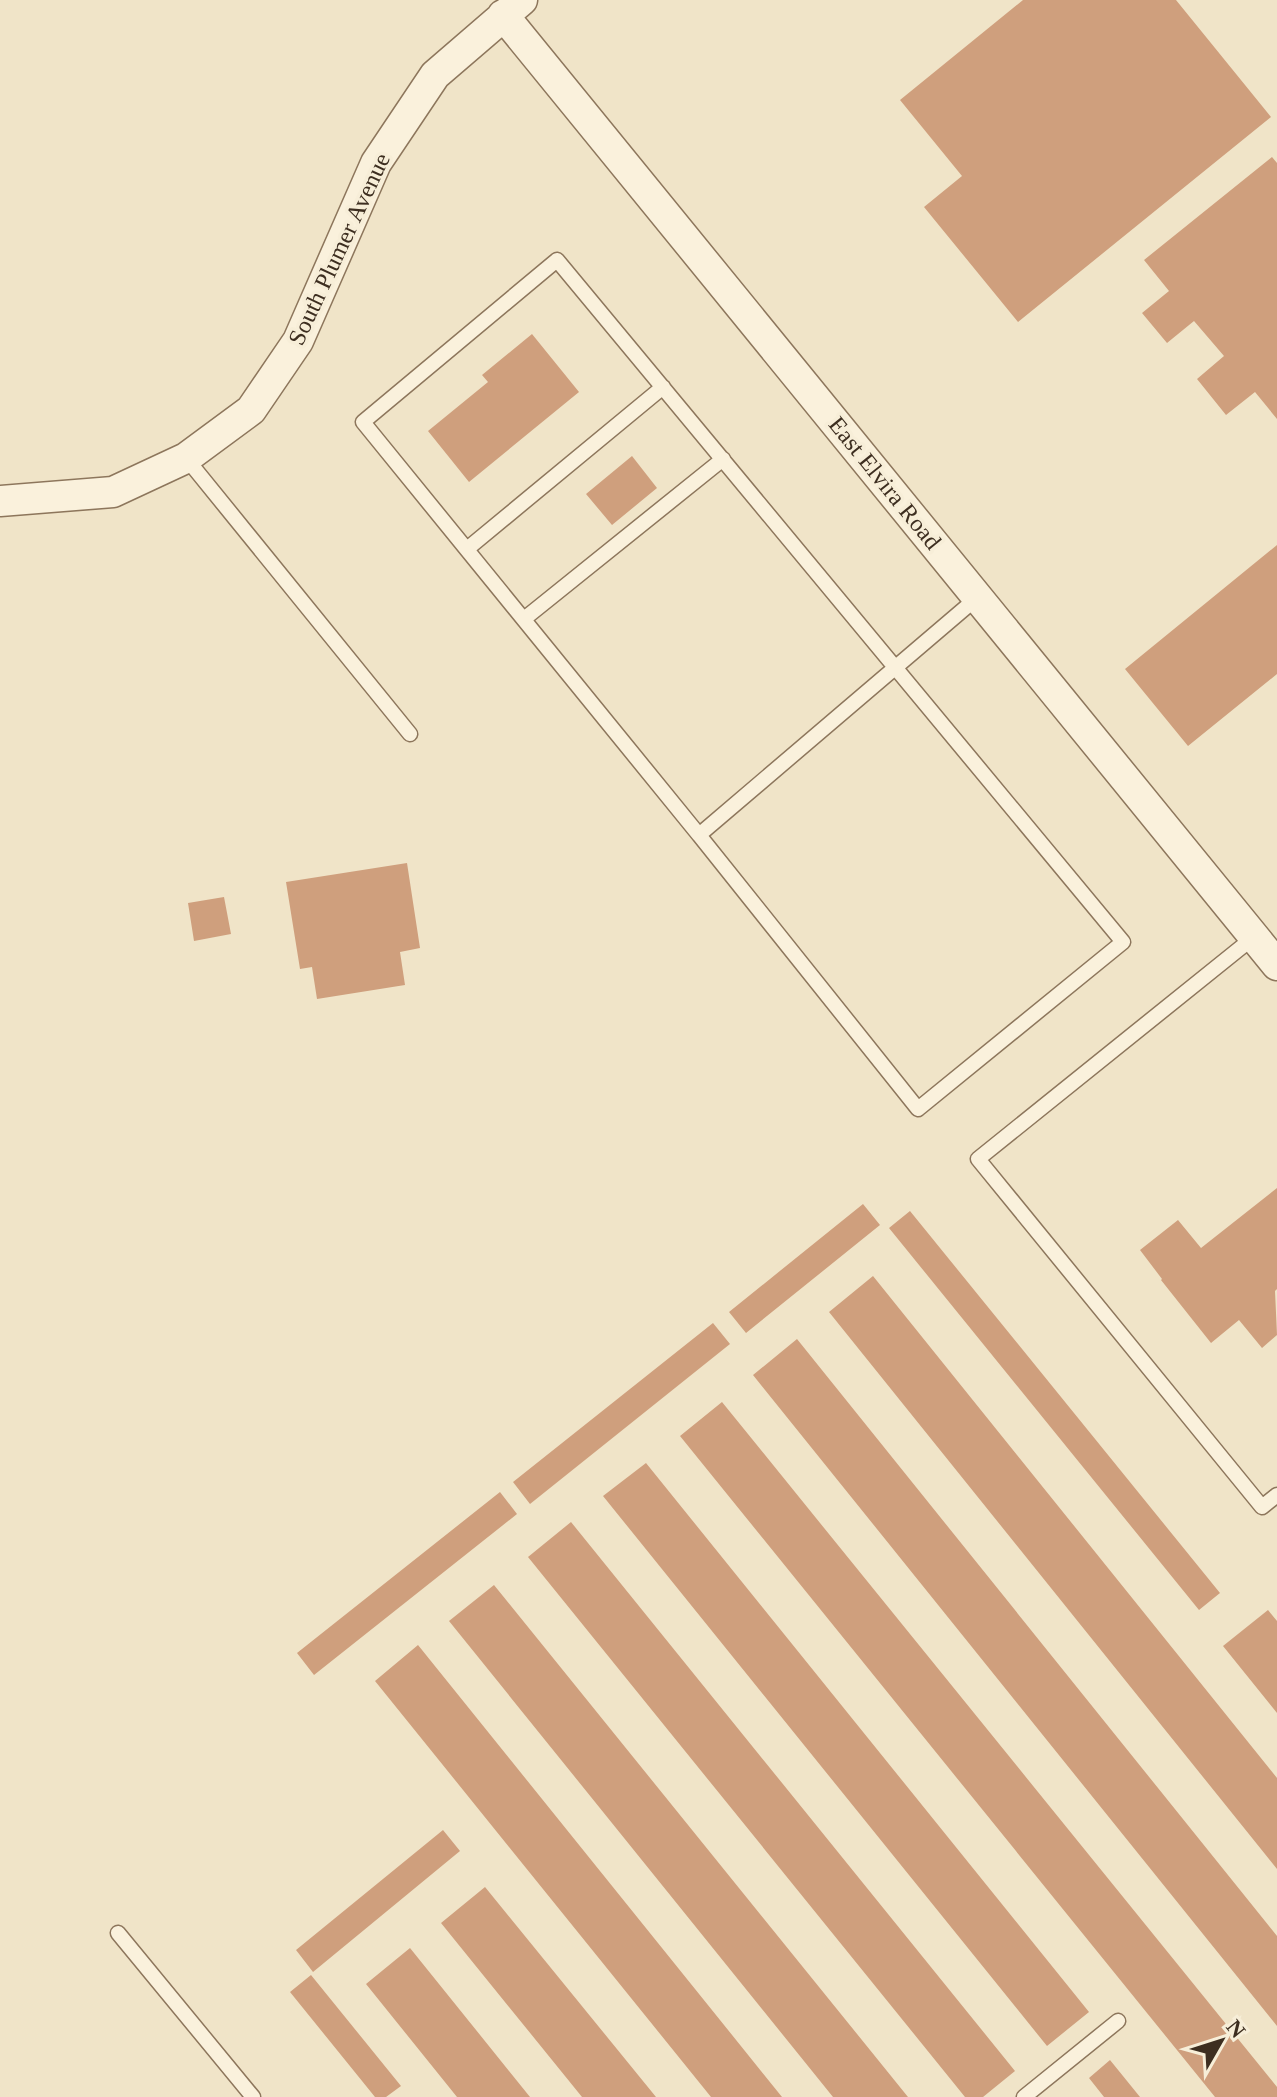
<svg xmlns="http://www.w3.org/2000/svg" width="1277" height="2097" font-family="Georgia,serif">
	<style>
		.building { fill: #cf9f7d }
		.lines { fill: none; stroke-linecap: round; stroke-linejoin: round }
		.service-casing { stroke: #8d765c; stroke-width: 17 }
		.minor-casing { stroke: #8d765c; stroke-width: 33 }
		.service { stroke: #faf1dc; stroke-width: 14 }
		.minor { stroke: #faf1dc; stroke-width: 30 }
		.labels { text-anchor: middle; stroke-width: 7; stroke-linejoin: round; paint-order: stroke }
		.street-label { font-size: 24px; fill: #3d2e20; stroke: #f7eed8 }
	</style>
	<rect width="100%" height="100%" fill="#f0e4c8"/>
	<path class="building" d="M1023 0H1176L1271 117 1018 322 924 207 962 176 900 100Z
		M1272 157 1277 163V419L1255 392 1226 415 1197 379 1224 356 1194 321 1167 343 1142 313 1169 291 1144 260Z
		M532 334 579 392 469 482 428 431 488 382 482 375Z
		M632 456 657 488 612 525 586 494Z
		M1277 545V674L1188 746 1125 669Z
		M407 863 420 948 400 952 405 985 317 999 312 967 300 969 286 882Z
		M224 897 231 934 194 941 188 903Z
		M1277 1188V1289L1275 1291 1277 1335 1262 1348 1239 1320 1211 1343 1161 1280 1162 1279 1140 1250 1178 1220 1201 1248Z
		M863 1204 880 1225 746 1333 729 1312Z
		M910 1211 1220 1593 1199 1610 889 1228Z
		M873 1276 1277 1778V1869L829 1312Z
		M713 1323 730 1344 530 1504 513 1482Z
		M797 1339 1277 1936V2026L753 1375Z
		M722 1402 1277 2087V2097H1215L680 1436Z
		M646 1463 1089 2012 1047 2046 603 1496Z
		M500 1492 517 1514 314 1675 297 1653Z
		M571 1522 1015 2071 983 2097H965L528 1557Z
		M494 1585 908 2097H833L449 1621Z
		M1268 1610 1277 1621V1713L1223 1646Z
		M418 1645 782 2097H711L375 1681Z
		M443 1830 460 1851 313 1972 296 1950Z
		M485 1887 656 2097H582L441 1923Z
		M410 1948 530 2097H457L366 1984Z
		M311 1975 401 2086 386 2097H375L290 1992Z
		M1110 2060 1140 2097H1104L1089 2078Z"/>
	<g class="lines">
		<defs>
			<path id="service" d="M186 458 410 734
				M467 549 663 387
				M524 619 723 459
				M699 835 918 1109 1123 942 557 260 363 422 699 835 978 597
				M1254 937 978 1159 1262 1507 1277 1495
				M118 1933 253 2097
				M1024 2097 1118 2021"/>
			<path id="minor" d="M503 15 1277 965
				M0 501 113 492 186 458 251 410 298 341 376 163 435 75 522 0"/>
		</defs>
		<use href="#service" class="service-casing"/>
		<use href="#minor" class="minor-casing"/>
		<use href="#service" class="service"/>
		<use href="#minor" class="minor"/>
	</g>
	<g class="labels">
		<g class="street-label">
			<text transform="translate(339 249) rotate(-65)" y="8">South Plumer Avenue</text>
			<text transform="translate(885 483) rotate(51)" y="8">East Elvira Road</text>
		</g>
	</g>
	<g transform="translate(1221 2041) rotate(51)" stroke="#f7eed8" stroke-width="6" paint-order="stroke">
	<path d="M0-6L14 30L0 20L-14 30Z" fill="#3d2e20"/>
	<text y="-12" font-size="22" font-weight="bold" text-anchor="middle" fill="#3d2e20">N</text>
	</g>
</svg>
